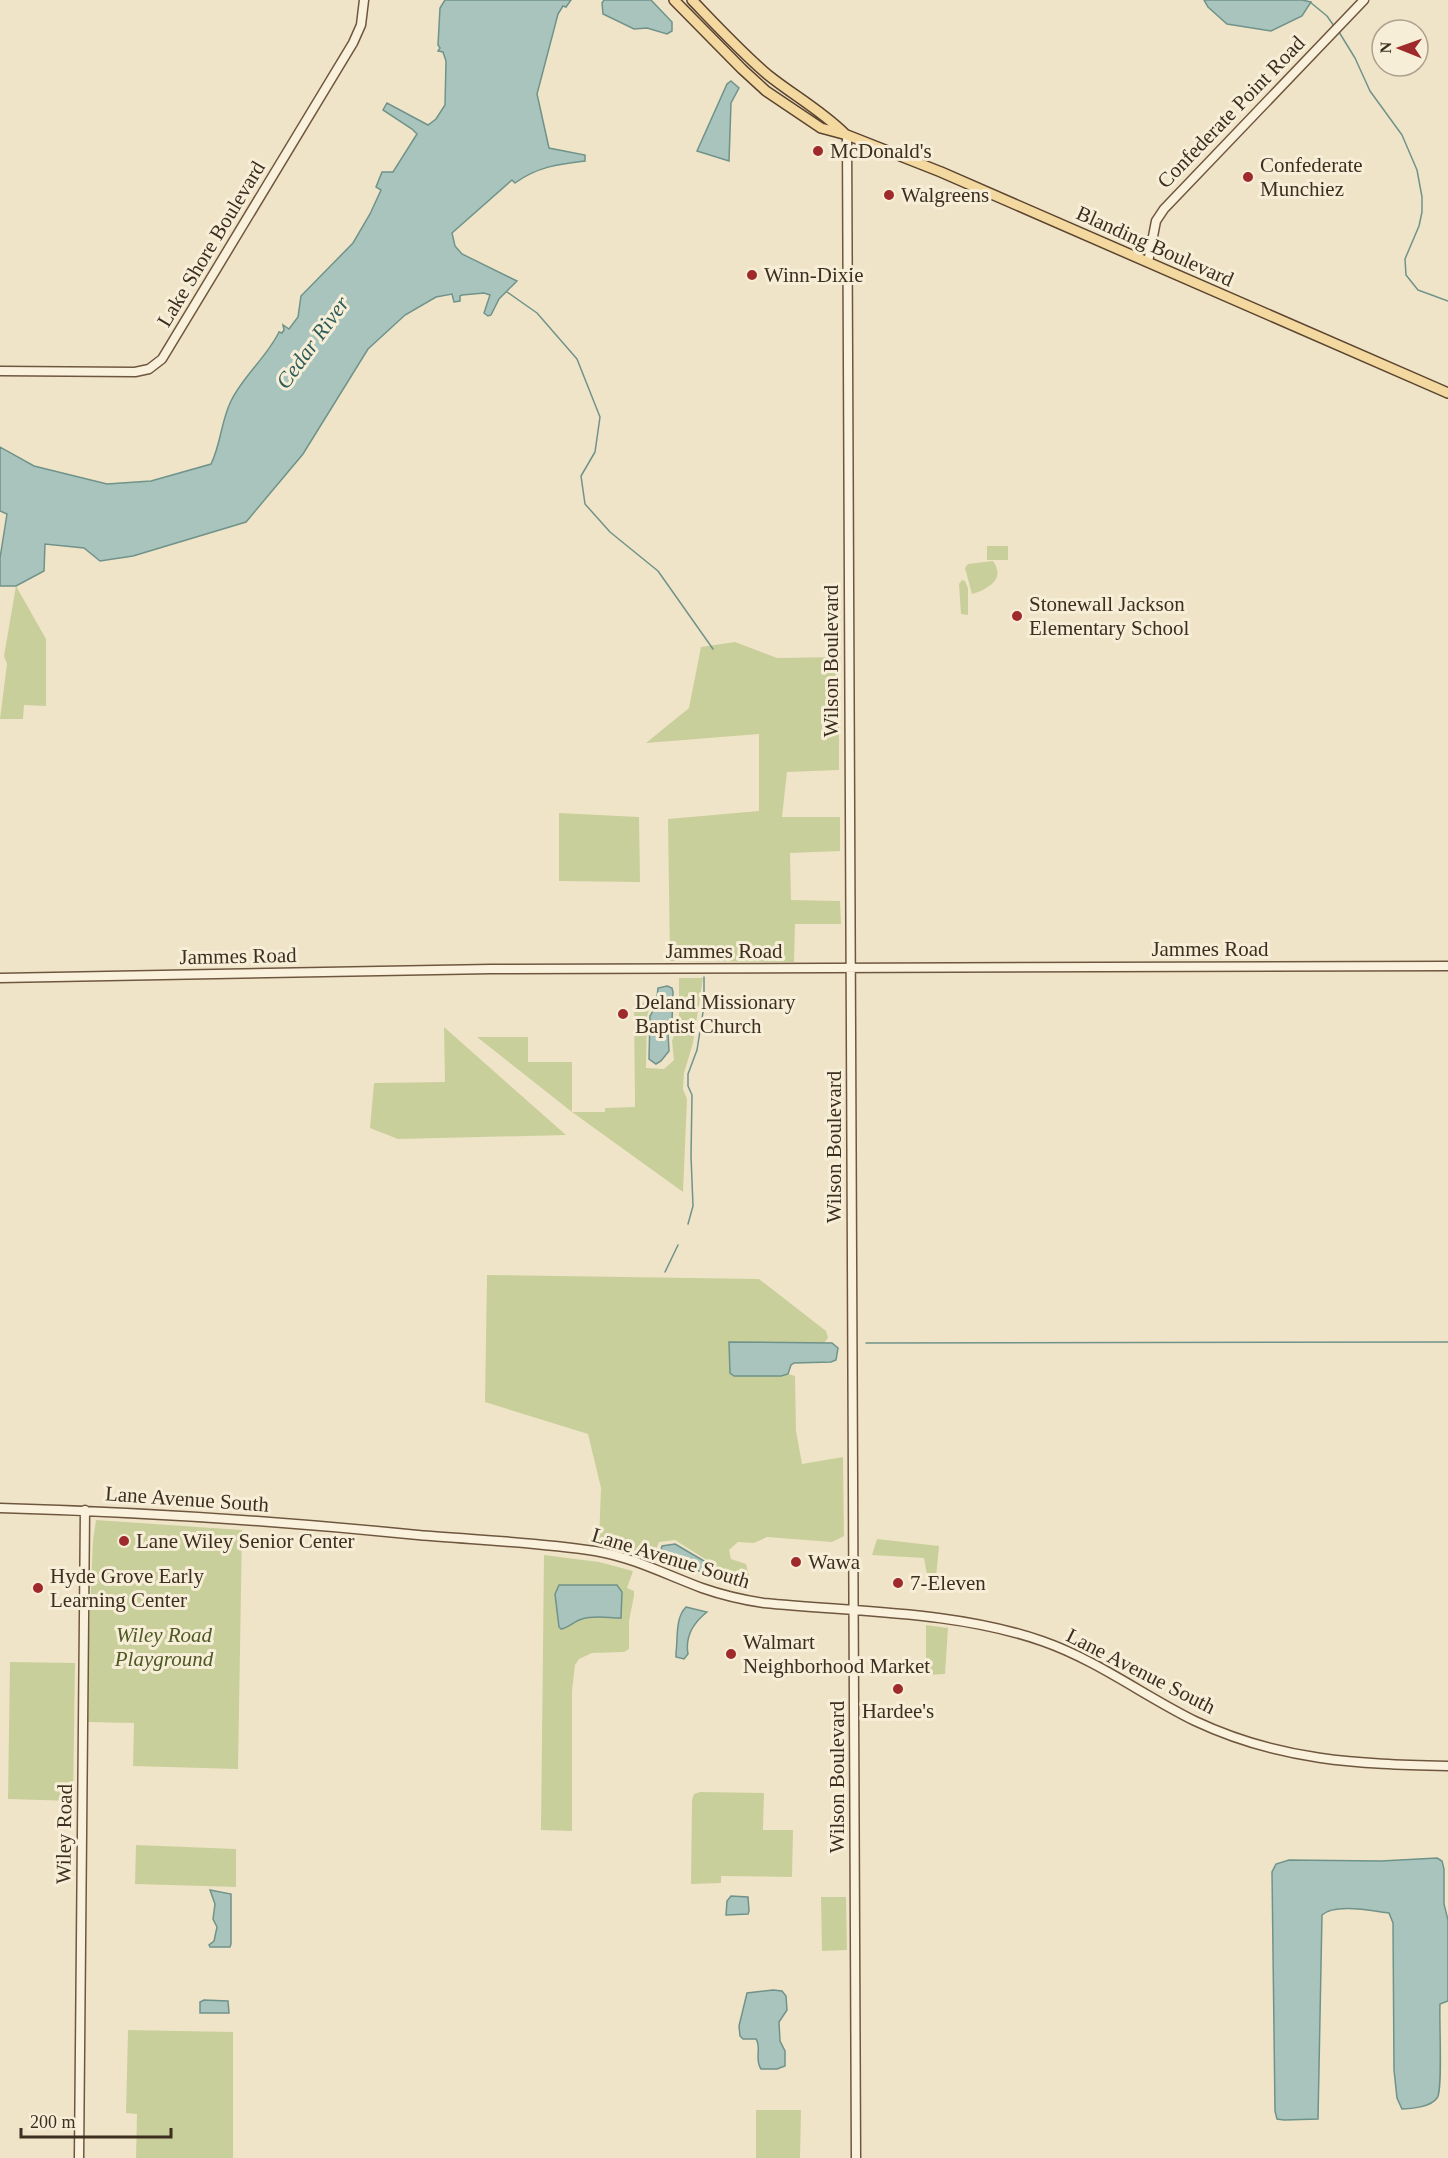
<svg xmlns="http://www.w3.org/2000/svg" width="1448" height="2158" viewBox="0 0 1448 2158" font-family="Georgia,serif">
<style>
.green{fill:#c9cf9b;fill-rule:evenodd}
.water{fill:#a9c4bc;stroke:#6f938a;stroke-width:1.5}
.lines{fill:none;stroke-linecap:round;stroke-linejoin:round}
.stream{stroke:#6f938a;stroke-width:1.5}
.secondary-casing{stroke:#6f573f;stroke-width:11}
.primary-casing{stroke:#5b4430;stroke-width:12}
.secondary{stroke:#faf1dc;stroke-width:8}
.primary{stroke:#f3d9a0;stroke-width:9}
.poi-dot{fill:#9e2a2b;stroke:#f7eed8;stroke-width:2}
.labels{text-anchor:middle;stroke-width:6;stroke-linejoin:round;paint-order:stroke}
.street-label{font-size:21px;fill:#3d2e20;stroke:#f7eed8}
.poi-label{font-size:21px;fill:#3d2e20;stroke:#f7eed8;text-anchor:start}
.park-label{font-size:21px;font-style:italic;fill:#4d5a26;stroke:#f7eed8}
.water-label{font-size:22px;font-style:italic;fill:#2f5d5a;stroke:#f7eed8}
</style>
<rect width="100%" height="100%" fill="#f0e4c8"/>
<!-- green -->
<path class="green" d="M987,546H1008V560H987Z
M993,561C1006,579 988,589 972,594L965,568L968,564Z
M962,580L965,581L968,588V615L961,614L959,584Z
M16,586L46,639V706L24,705L23,719H0L7,664L4,656Z
M735,642L777,658L839,657V770L787,772L782,817H840V851L790,853L791,900L840,901L841,924H795L794,962L670,961L668,819L759,811V734L646,743L689,708L701,647Z
M559,813L639,817L640,882L559,881Z
M679,978H703L693,1043L684,1073L683,1089L687,1099L683,1192L572,1112L477,1037H528V1062H572V1112H605V1108L635,1107L634,1003L652,1002L647,1016L646,1068L664,1069L674,1060L672,1041L679,1022Z
M444,1027L566,1135L398,1139L370,1128L374,1083L445,1082Z
M487,1275L759,1279L826,1331L828,1338L824,1343L729,1342L734,1376L788,1374L795,1376L796,1431L802,1464L843,1457L844,1536L832,1542L767,1537L754,1543L738,1542L729,1550L731,1559L746,1564L750,1579L740,1585L715,1578L713,1564L675,1540L659,1542L654,1555L599,1541L601,1488L588,1434L485,1402Z
M96,1520L242,1530L238,1769L133,1766L134,1723L88,1722V1657L93,1540Z
M877,1539L939,1546L935,1588L929,1586L924,1558L872,1555Z
M544,1555L599,1562L633,1571L627,1588L634,1591V1596L629,1621V1649L624,1652L592,1653L579,1659L575,1665L572,1691V1831L541,1830ZM555,1594L614,1618C604,1617 594,1615 584,1618C575,1621 569,1628 560,1628Z
M926,1625L948,1628L945,1674L926,1675Z
M10,1662L75,1663L73,1801L8,1799Z
M700,1792L764,1793L763,1830H793L792,1877L721,1876V1883L691,1884L692,1800L694,1794Z
M136,1845L236,1849V1887L135,1884Z
M821,1897H846L847,1950L822,1951Z
M128,2030L233,2032V2158H136L137,2114L126,2113Z
M756,2110H801L800,2158H756Z"/>
<!-- water -->
<path class="water" d="M445,0H571L566,7L563,6L558,14L537,94L549,148L585,155V161C558,164 537,167 515,183L512,180L452,233L455,246L462,254L517,281L499,299L491,315L488,316L484,313L490,295L484,293L462,295L460,296V301L454,302L452,294L436,297L405,315L368,349L303,454L246,522L133,556L100,561L84,548L45,544L44,571L16,586H0V558L7,514L0,511V447L34,466L107,484L151,481L211,464C221,444 221,421 231,401C243,376 267,357 279,332L282,333L284,330L283,325L289,329L298,317L301,296L353,243L370,214L381,190L376,187L382,172H393L417,134L412,129L383,110L387,103L428,125L436,119L445,105L446,61L443,52L438,51L440,48L438,45L440,8Z
M604,0H651L672,22V31L667,34L647,28L634,29L603,14L602,3Z
M1204,0H1302L1311,2L1302,16L1271,31L1227,24L1208,7Z
M731,81L739,88L731,103L729,161L697,151L727,84Z
M667,986L672,988L673,992L672,1022L668,1033L669,1051L661,1061L656,1064L649,1059L650,1016L656,1006L658,988Z
M729,1342L832,1343L838,1348L836,1360L831,1362L794,1363L791,1365L788,1374L781,1376H734L730,1373Z
M675,1544L711,1565L706,1574L660,1554L662,1546Z
M559,1585H617L622,1592L621,1618C608,1618 595,1615 582,1619C574,1621 569,1628 561,1629L559,1627L555,1594Z
M686,1607L707,1612C693,1623 685,1637 688,1654L684,1659L676,1657V1653C678,1638 675,1618 686,1607Z
M1437,1858L1442,1861L1444,1869V1904L1448,1920V2001L1440,2004C1439,2020 1443,2092 1437,2098C1431,2107 1411,2109 1402,2109L1397,2098L1394,2070L1393,1923L1389,1913C1372,1911 1335,1903 1322,1915L1318,2119L1284,2120L1277,2119L1275,2111L1272,1872L1276,1864L1289,1860L1381,1861Z
M210,1890L231,1894V1944L230,1947H210L209,1945L214,1941L217,1927L213,1919L215,1904Z
M731,1896L748,1897L749,1911L748,1914L726,1915L727,1901Z
M773,1990L782,1991L786,1996L787,2010L779,2022L780,2041L785,2051V2066L777,2069H761C754,2059 762,2048 756,2039H743L740,2036L739,2026L747,1993Z
M204,2000L228,2001L229,2013H200V2002Z"/>
<g class="lines">
<!-- stream -->
<path class="stream" d="M1310,2L1327,16L1334,26
M1339,32L1355,58L1370,91L1402,135L1417,170L1422,197V212L1419,226L1405,259L1406,275L1418,290L1448,301
M507,292L537,313L577,359L600,417L595,452L581,476L585,504L610,532L658,571L713,649
M688,1224L693,1206L691,1156L692,1095L688,1086V1074L697,1050L704,1006V977
M665,1272L678,1245
M866,1343L1448,1342"/>
<defs>
<path id="secondary" d="M847,135L856,2158
M1148,262L1156,221L1164,209L1364,0
M0,371L135,372L149,369L162,359L353,43L361,25L364,0
M0,978L491,969L1448,966
M0,1508C140,1512 279,1521 418,1535C477,1540 536,1542 595,1551C632,1557 667,1575 702,1588C722,1595 743,1600 764,1603C855,1612 956,1611 1042,1641C1097,1660 1144,1696 1195,1721C1280,1761 1357,1764 1448,1766
M79,2158L85,1510"/>
<path id="primary" d="M674,0L742,69L766,91L821,128L847,135L941,172L1448,393
M692,0C717,26 741,52 768,75C793,95 822,111 845,134"/>
</defs>
<!-- secondary casing -->
<use href="#secondary" class="secondary-casing"/>
<!-- primary casing -->
<use href="#primary" class="primary-casing"/>
<!-- secondary -->
<use href="#secondary" class="secondary"/>
<!-- primary -->
<use href="#primary" class="primary"/>
</g>
<!-- markers -->
<g class="poi-dot">
<circle cx="818" cy="151" r="6"/>
<circle cx="1248" cy="177" r="6"/>
<circle cx="889" cy="195" r="6"/>
<circle cx="752" cy="275" r="6"/>
<circle cx="1017" cy="616" r="6"/>
<circle cx="623" cy="1014" r="6"/>
<circle cx="124" cy="1541" r="6"/>
<circle cx="796" cy="1562" r="6"/>
<circle cx="898" cy="1583" r="6"/>
<circle cx="38" cy="1588" r="6"/>
<circle cx="731" cy="1654" r="6"/>
<circle cx="898" cy="1689" r="6"/>
</g>
<g class="labels">
<!-- street labels -->
<g class="street-label">
<text transform="translate(1231 112) rotate(-46)" y="7">Confederate Point Road</text>
<text transform="translate(211 244) rotate(-59)" y="7">Lake Shore Boulevard</text>
<text transform="translate(1155 246) rotate(24)" y="7">Blanding Boulevard</text>
<text transform="translate(831 661) rotate(-90)" y="7">Wilson Boulevard</text>
<text x="1210" y="956">Jammes Road</text>
<text x="724" y="958">Jammes Road</text>
<text transform="translate(238 956) rotate(-1)" y="7">Jammes Road</text>
<text transform="translate(834 1147) rotate(-90)" y="7">Wilson Boulevard</text>
<text transform="translate(187 1499) rotate(4)" y="7">Lane Avenue South</text>
<text transform="translate(671 1558) rotate(17)" y="7">Lane Avenue South</text>
<text transform="translate(1141 1671) rotate(27)" y="7">Lane Avenue South</text>
<text transform="translate(837 1777) rotate(-90)" y="7">Wilson Boulevard</text>
<text transform="translate(64 1834) rotate(-89)" y="7">Wiley Road</text>
</g>
<!-- poi labels -->
<g class="poi-label">
<text x="830" y="158">McDonald's</text>
<text x="1260" y="172">Confederate<tspan x="1260" dy="24">Munchiez</tspan></text>
<text x="901" y="202">Walgreens</text>
<text x="764" y="282">Winn-Dixie</text>
<text x="1029" y="611">Stonewall Jackson<tspan x="1029" dy="24">Elementary School</tspan></text>
<text x="635" y="1009">Deland Missionary<tspan x="635" dy="24">Baptist Church</tspan></text>
<text x="136" y="1548">Lane Wiley Senior Center</text>
<text x="808" y="1569">Wawa</text>
<text x="50" y="1583">Hyde Grove Early<tspan x="50" dy="24">Learning Center</tspan></text>
<text x="910" y="1590">7-Eleven</text>
<text x="743" y="1649">Walmart<tspan x="743" dy="24">Neighborhood Market</tspan></text>
<text x="898" y="1718" text-anchor="middle">Hardee's</text>
</g>
<!-- park labels -->
<g class="park-label">
<text x="164" y="1642">Wiley Road<tspan x="164" dy="24">Playground</tspan></text>
</g>
<!-- water labels -->
<g class="water-label">
<text transform="translate(312 342) rotate(-54)" y="8">Cedar River</text>
</g>
</g>
<!-- north arrow -->
<g transform="translate(1400 48) rotate(271)"><circle r="28" fill="#f7eed8" stroke="#ada18e" stroke-width="1.5"/>
<path d="M0-4.5L10 22L0 15L-10 22Z" fill="#9e2a2b"/>
<text y="-9" font-size="16" font-weight="bold" text-anchor="middle" fill="#3d2e20">N</text>
</g>
<!-- scale -->
<path d="M21 2128v9h150v-9" fill="none" stroke="#3d2e20" stroke-width="3"/>
<text x="30" y="2128" font-size="18" fill="#3d2e20" stroke="#f7eed8" stroke-width="4.5" paint-order="stroke">200 m</text>
</svg>
